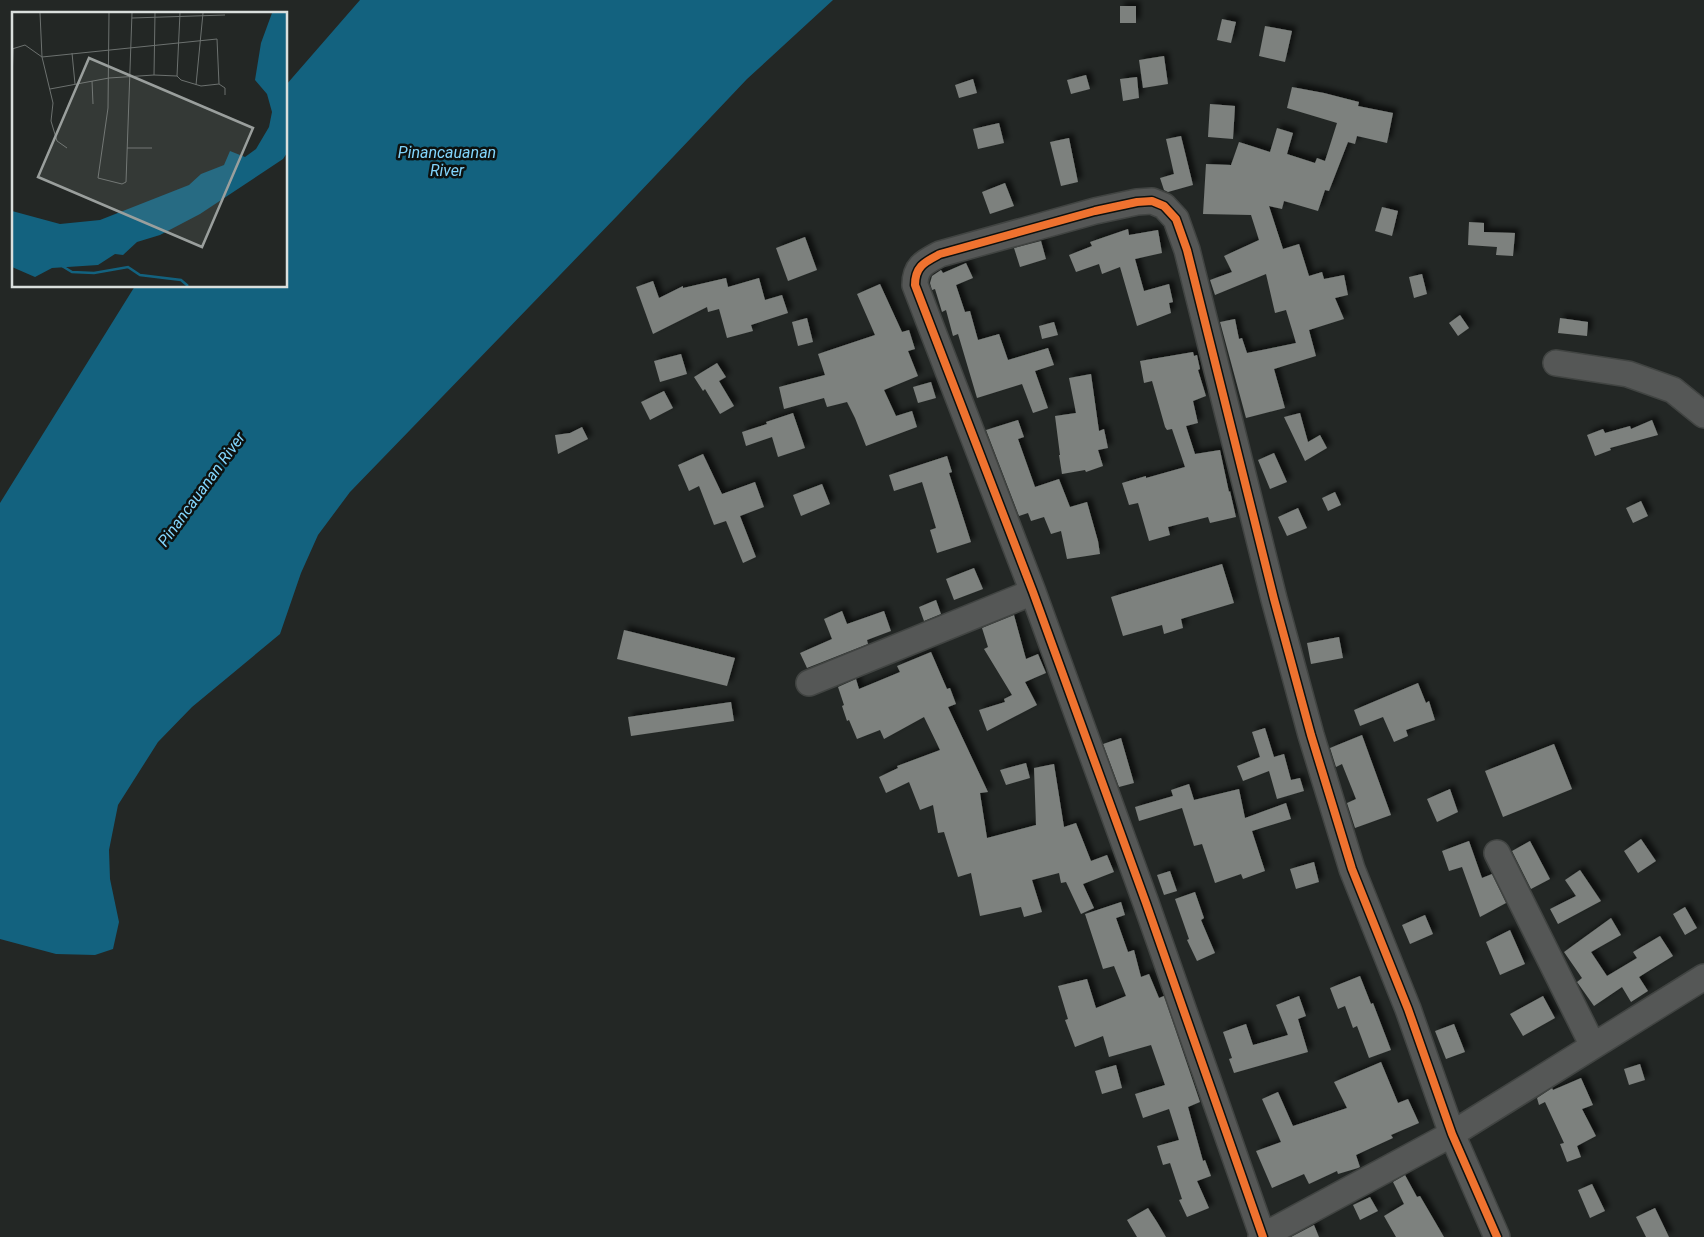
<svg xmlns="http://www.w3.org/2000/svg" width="1704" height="1237" viewBox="0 0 1704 1237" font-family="Roboto,sans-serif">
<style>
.water{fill:#13627f}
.building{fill:#7d817e;filter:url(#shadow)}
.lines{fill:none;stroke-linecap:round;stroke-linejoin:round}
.minor-casing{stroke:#414442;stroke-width:28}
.minor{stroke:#555756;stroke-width:25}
.cycleway-casing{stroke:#0d110f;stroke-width:11}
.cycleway{stroke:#ef722f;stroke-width:8}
.labels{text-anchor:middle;stroke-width:5;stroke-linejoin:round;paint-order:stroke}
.water-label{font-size:16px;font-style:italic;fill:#82d4fb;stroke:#0d110f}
.inset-river{fill:none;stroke:#13627f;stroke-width:2.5}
.inset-road{fill:none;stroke:#6c716f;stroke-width:1}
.view{fill:#9a9f9d;fill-opacity:0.15;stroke:#9a9f9d;stroke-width:2.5}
.inset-edge{fill:none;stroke:#dadfdd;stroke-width:2.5}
</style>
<defs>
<filter id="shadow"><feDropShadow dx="4.5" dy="-4.5" stdDeviation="2.5" flood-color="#0009"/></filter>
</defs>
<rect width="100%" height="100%" fill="#232725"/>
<!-- water -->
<path class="water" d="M360,0H833L747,79L618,215L350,492L318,535L301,573L280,634L192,707L158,742L118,805L109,850L110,879L119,922L113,949L95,955L56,954L0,939V503L135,286H286V85Z"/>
<!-- building -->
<path class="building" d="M1120,6H1136V23H1120Z
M1222,19L1236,22L1231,43L1217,40Z
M1265,26L1292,31L1285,62L1259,56Z
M1164,56L1168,84L1143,88L1139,60Z
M1086,75L1090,89L1071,94L1067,80Z
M1137,77L1139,98L1123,101L1120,79Z
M973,79L977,93L959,98L955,85Z
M1292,87L1324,93L1359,102L1358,106L1393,113L1387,143L1357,136L1355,144L1348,142L1329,191L1325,190L1318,211L1284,201L1282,209L1269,206L1283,249L1299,244L1309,276L1322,272L1324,279L1344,275L1348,295L1335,298L1344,319L1309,330L1316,356L1274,369L1285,408L1246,418L1220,322L1235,319L1239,339L1242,338L1247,353L1296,343L1286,310L1275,313L1266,274L1215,295L1210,280L1232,272L1224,256L1259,240L1251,215L1203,214L1206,164L1231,165L1239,142L1270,152L1277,128L1293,133L1287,154L1315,163L1317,158L1325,161L1337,123L1287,108Z
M1210,104L1235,106L1233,139L1208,137Z
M999,123L1004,143L978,149L973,129Z
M1181,136L1193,185L1168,192L1164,190L1160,178L1174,174L1166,139Z
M1069,138L1078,182L1061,186L1050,142Z
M1005,183L1014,206L990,214L982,192Z
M1382,207L1398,211L1392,236L1375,231Z
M1469,222L1484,223V232L1515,233L1513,256L1496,255L1497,247L1468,245Z
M1128,229L1129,235L1158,230L1162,253L1135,259L1144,291L1169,284L1173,302L1169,303L1171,313L1137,326L1120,267L1102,274L1099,264L1076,272L1069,255L1092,246L1090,242Z
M805,237L817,270L788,281L776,248Z
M1041,241L1046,259L1020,267L1014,248Z
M966,263L973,278L956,285L965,312L970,311L978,340L999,334L1008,360L1048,348L1054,365L1035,371L1048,408L1033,413L1022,384L977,398L958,334L953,336L946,310L942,312L935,289L932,290L930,283L932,276L941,270L943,273Z
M1422,274L1427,294L1414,298L1409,277Z
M726,278L728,287L759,278L765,300L782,295L788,313L751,325L753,331L727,338L719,309L708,312L707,307L653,334L636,287L653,281L659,298L683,286V288Z
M880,284L902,332L909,330L915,349L908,351L918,376L884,390L896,416L912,411L917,427L866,446L855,418L847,402L827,407L824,398L784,409L779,387L825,375L818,354L875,335L857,294Z
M1460,315L1469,328L1458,336L1449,323Z
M807,318L813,342L798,346L792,322Z
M1560,318L1588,322L1587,336L1558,333Z
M1054,322L1058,335L1042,339L1039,326Z
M1193,352L1194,356L1197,355L1200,369L1198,370L1206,396L1193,401L1198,423L1186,426L1195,454L1220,450L1229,492L1230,491L1236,517L1210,523L1208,517L1168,527L1170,535L1149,541L1138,503L1129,505L1122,483L1146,476V478L1185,467L1172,429L1167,430L1165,427L1152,381L1144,383L1140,361Z
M681,354L687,374L660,382L654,361Z
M717,363L726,377L719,381L734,406L720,414L705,389L703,391L694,377Z
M1091,374L1099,431L1104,429L1108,448L1098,450L1103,466L1086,472L1085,470L1062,474L1059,455H1060L1055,416L1076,413L1069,378Z
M931,382L936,398L918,403L913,387Z
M664,391L673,408L650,420L641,402Z
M793,413L805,448L778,457L772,437L746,446L742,432L767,424L766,422Z
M1300,413L1308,442L1320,435L1327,448L1305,461L1284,417Z
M1018,420L1024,437L1018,439L1035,487L1059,479L1070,507L1087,502L1098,541L1100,554L1067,559L1061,531L1051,534L1044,517L1031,521L1028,513L1019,516L986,430Z
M1652,420L1658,435L1610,448L1611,450L1595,456L1587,435L1603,429L1605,433L1630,426L1631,429Z
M582,427L588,439L558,454L555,435L570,433Z
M1274,453L1287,482L1270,489L1258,460Z
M703,454L722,494L755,482L764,507L740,516L756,557L743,563L726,521L714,525L699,486L689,491L678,465Z
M947,456L952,472L949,473L971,542L937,553L930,530L936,528L922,482L894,491L889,475Z
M822,484L830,504L801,516L793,495Z
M1335,492L1341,505L1328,511L1322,498Z
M1641,501L1648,516L1633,523L1626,508Z
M1298,508L1307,528L1287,536L1278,517Z
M1222,564L1234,603L1181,619L1183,628L1164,634L1162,625L1123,636L1111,597Z
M974,568L983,589L954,600L946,579Z
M936,600L941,614L924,621L919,607Z
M842,611L847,624L884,611L891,631L867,640L868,644L807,668L800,653L832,639L824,619Z
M1014,615L1026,659L1038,654L1046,673L1025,682L1037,705L987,731L979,710L1005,702L1004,699L1012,695L984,649L988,647L982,628Z
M624,630L735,658L727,686L617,659Z
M1339,637L1343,658L1311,664L1307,643Z
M931,652L947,689L950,688L956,704L948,707L988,792L980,793L987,838L1036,825L1034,768L1054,764L1064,827L1076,823L1091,861L1107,855L1114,872L1083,884L1094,908L1081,914L1066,882L1061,883L1059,873L1032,880L1042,912L1024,917L1021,907L980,916L971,873L958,877L944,832L938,833L933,805L920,810L909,782L886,793L879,777L898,768L897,766L940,750L924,717L884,739L880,730L857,739L849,720L847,721L842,706L844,705L838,687L856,679L859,689L900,672L897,666Z
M1418,683L1426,703L1429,701L1435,720L1406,730L1408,736L1394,742L1383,717L1360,726L1354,710Z
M731,702L734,721L631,736L628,717Z
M1265,728L1274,757L1284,754L1291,780L1300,778L1304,791L1277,799L1269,771L1243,781L1237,766L1260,757L1252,732Z
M1362,735L1391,815L1355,828L1347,803L1356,799L1342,764L1336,767L1330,748Z
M1121,738L1134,783L1119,787L1103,744Z
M1554,744L1572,789L1503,817L1485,771Z
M1026,763L1030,778L1006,785L1000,770Z
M1189,784L1194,800L1239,789L1245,818L1286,803L1291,819L1252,831L1265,871L1243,879L1241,874L1215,883L1202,844L1194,846L1182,808L1139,821L1135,807L1173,796L1171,790Z
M1450,789L1458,812L1437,822L1427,799Z
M1641,839L1656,861L1638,873L1624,851Z
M1469,841L1482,878L1492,874L1506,903L1480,917L1462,867L1449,871L1442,851Z
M1530,841L1550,879L1531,889L1512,851Z
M1314,862L1319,882L1296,889L1290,869Z
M1580,870L1601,901L1558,924L1550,909L1576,896L1565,880Z
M1170,871L1177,891L1164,895L1157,875Z
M1195,892L1204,918L1201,920L1215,953L1197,961L1187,940L1189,939L1175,899Z
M1121,902L1125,915L1116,918L1128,952L1134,950L1141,977L1149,974L1159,998L1164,996L1200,1102L1188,1107L1203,1161L1205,1160L1211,1176L1197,1181L1209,1208L1187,1217L1179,1200L1182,1199L1170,1163L1163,1165L1157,1146L1179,1140L1169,1109L1143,1118L1135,1094L1165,1085L1151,1045L1109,1057L1103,1036L1075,1047L1065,1020L1068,1019L1058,986L1087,979L1096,1008L1126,996L1114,966L1103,969L1085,914Z
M1685,907L1697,928L1685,935L1673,914Z
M1425,915L1433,934L1410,944L1402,925Z
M1611,918L1621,935L1591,952L1607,976L1637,958L1633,952L1660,936L1673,956L1639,977L1648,991L1631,1002L1622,987L1594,1006L1577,982L1582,978L1564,952Z
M1510,930L1525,964L1500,975L1486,942Z
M1360,976L1371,1004L1373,1003L1391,1050L1369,1058L1357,1026L1353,1028L1345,1006L1338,1009L1330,988Z
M1299,996L1306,1016L1298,1019L1308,1052L1234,1073L1229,1059L1232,1058L1223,1032L1246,1024L1253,1045L1288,1035L1276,1005Z
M1543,996L1555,1018L1523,1036L1510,1014Z
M1454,1024L1465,1052L1446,1059L1435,1031Z
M1381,1062L1398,1103L1408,1099L1419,1123L1391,1135L1393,1138L1356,1155L1360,1167L1358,1168L1338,1174L1337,1171L1309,1184L1304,1174L1272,1188L1256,1151L1281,1142L1262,1099L1278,1092L1293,1126L1347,1108L1334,1082Z
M1640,1064L1645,1080L1629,1085L1624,1069Z
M1116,1065L1122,1088L1102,1094L1095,1071Z
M1581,1078L1593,1105L1582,1109L1596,1136L1577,1146L1581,1157L1567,1162L1560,1144L1564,1143L1545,1102L1539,1105L1537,1098L1552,1088L1553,1090Z
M1405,1175L1417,1197L1420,1196L1444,1237H1396L1384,1216L1404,1204L1393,1182Z
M1592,1184L1605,1211L1590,1218L1578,1190Z
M1370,1197L1378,1211L1360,1220L1353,1205Z
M1148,1208L1157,1222L1166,1237H1137L1127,1220Z
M1655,1208L1669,1237H1646L1636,1217Z
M1314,1225L1319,1237H1291Z"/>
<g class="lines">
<defs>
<path id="minor" d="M1556,363L1628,374L1673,390L1704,415
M809,683L1033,592
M1497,853L1593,1046
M1261,1237L1452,1134L1704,977
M1263,1237L1146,903L1033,592L915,285C915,266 925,262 940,254L1095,211L1137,202L1152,201L1164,206L1176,219L1187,250L1274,599L1311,735L1352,869L1408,1009L1452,1134L1497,1237"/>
</defs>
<!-- minor casing -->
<use href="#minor" class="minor-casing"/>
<!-- minor -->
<use href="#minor" class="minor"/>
<defs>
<path id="cycleway" d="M1263,1237L1146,903L1033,592L915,285C915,266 925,262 940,254L1095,211L1137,202L1152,201L1164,206L1176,219L1187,250L1274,599L1311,735L1352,869L1408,1009L1452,1134L1497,1237"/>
</defs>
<!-- cycleway casing -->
<use href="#cycleway" class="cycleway-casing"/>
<!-- cycleway -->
<use href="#cycleway" class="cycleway"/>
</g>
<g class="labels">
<!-- water labels -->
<g class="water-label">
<text x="447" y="158">Pinancauanan<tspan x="447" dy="18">River</tspan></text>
<text transform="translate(201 489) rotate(-54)" y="6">Pinancauanan River</text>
</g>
</g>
<!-- overview -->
<g transform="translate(12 12)">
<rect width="275" height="275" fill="#232725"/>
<path d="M260,1H275V141L271,147L188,202L148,223L125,230L111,243L103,242L86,253L40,256L23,265L0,255V199L48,212L88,208L177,173L189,162L212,153L218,139L233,145L244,137L257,115L260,100L255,82L243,68L249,31Z" fill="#13627f"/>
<path class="inset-river" d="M50,254L60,260L82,261L116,255L128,263L169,268L176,274"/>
<path class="inset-road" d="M28,1L30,45L41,91L39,109L45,129L55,136M97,1L96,96L86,166L110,172L114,170L120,1M120,6L213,3M0,37L13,33L30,45L205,27L207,72M60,41L63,72M142,63L143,1M165,64L168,1M80,69L81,92M0,72L1,37M184,73L191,1M38,77L97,66L142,63L165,64L169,68L189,74L207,72L213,76V83M115,136H140"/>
<path class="view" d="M77,46L241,116L190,235L26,165Z"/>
<rect width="275" height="275" class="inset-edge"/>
</g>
</svg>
